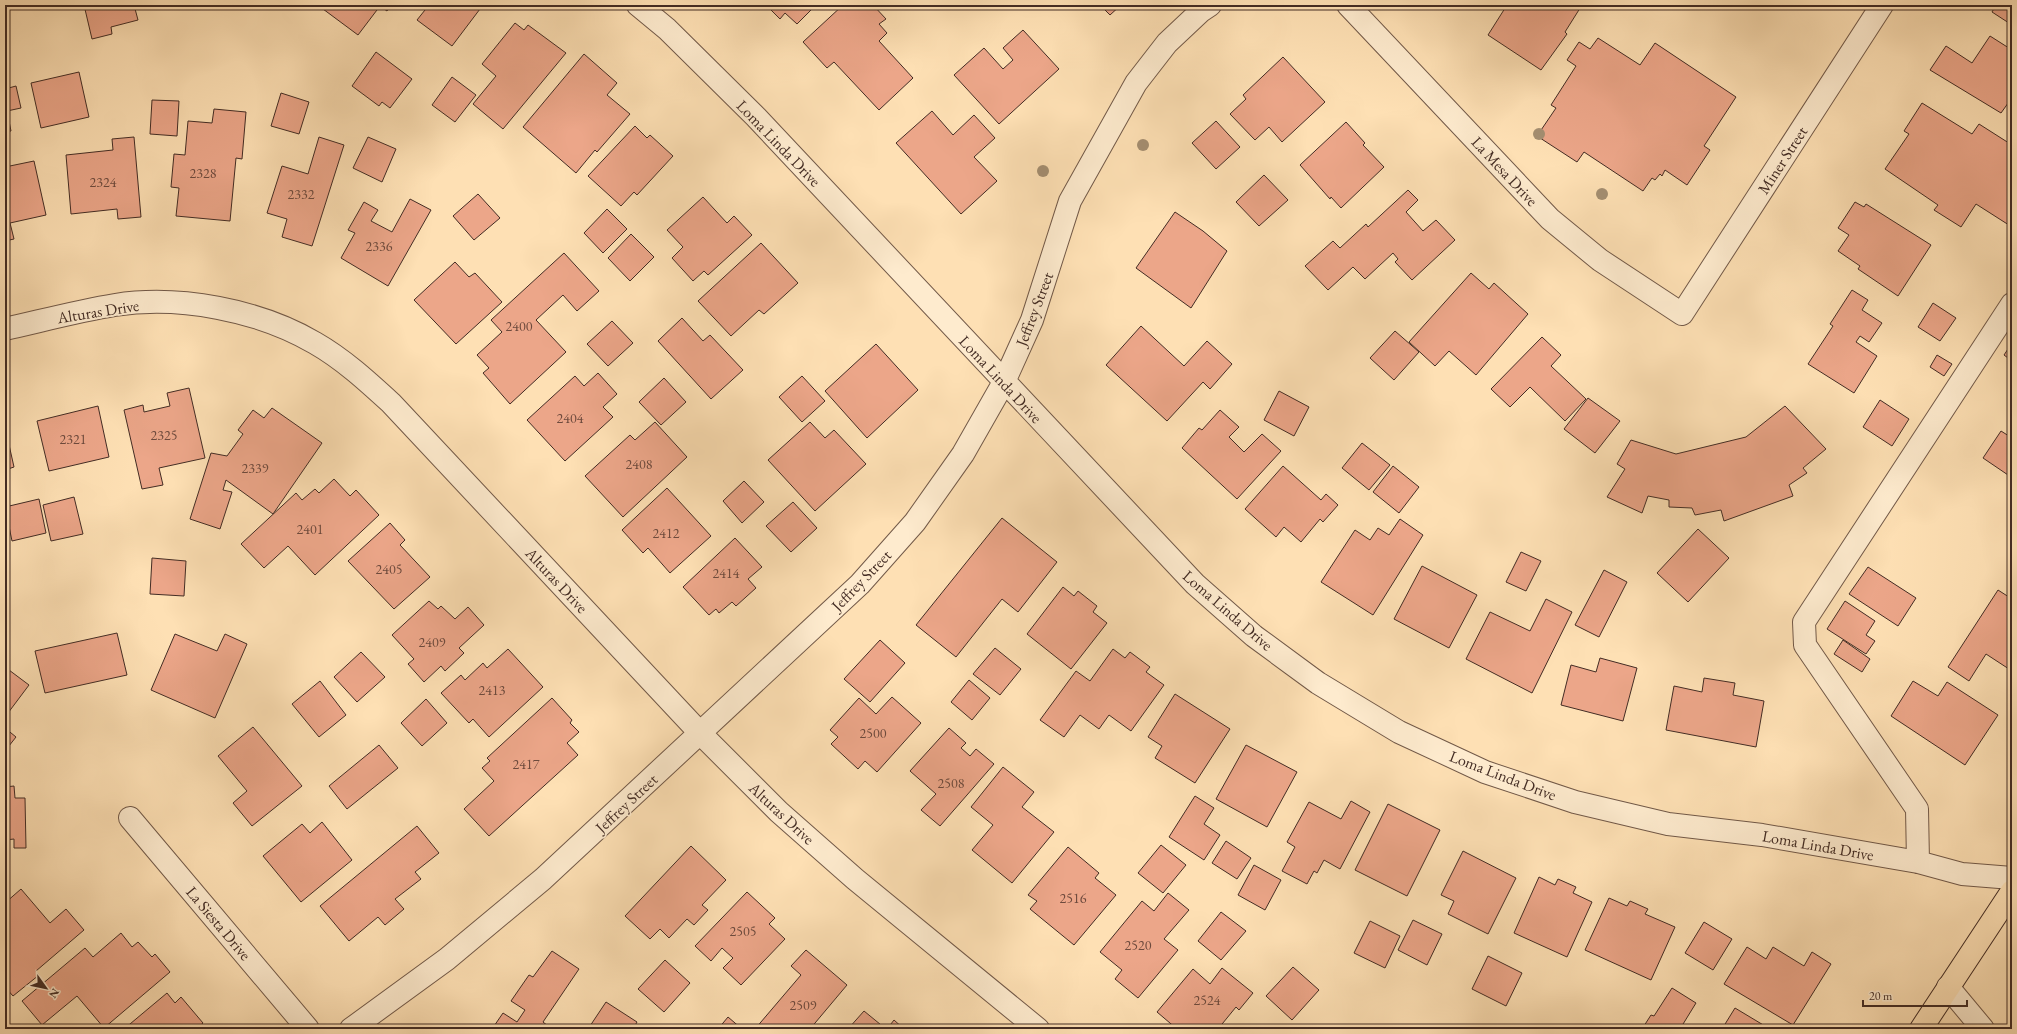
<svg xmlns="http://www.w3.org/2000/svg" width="2017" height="1034" viewBox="0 0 2017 1034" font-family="'EB Garamond',serif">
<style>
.building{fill:#eca689;stroke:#432c24}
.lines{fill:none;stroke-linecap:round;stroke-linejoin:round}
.minor-casing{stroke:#725948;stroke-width:24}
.major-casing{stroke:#432c24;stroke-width:24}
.minor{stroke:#feebce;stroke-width:22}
.major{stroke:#fee0b4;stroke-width:22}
.tree{fill:#a48e71}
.labels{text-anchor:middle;stroke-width:3.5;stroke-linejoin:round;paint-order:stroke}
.number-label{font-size:14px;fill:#6d4a3d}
.street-label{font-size:16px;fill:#432c24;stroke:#feebce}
</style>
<rect width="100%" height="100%" fill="#fee0b4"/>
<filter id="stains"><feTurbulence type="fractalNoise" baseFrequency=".005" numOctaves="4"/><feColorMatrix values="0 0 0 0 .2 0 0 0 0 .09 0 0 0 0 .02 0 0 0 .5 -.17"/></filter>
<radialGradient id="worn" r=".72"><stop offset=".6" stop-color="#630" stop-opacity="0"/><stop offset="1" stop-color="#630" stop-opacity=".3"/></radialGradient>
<!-- building -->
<path class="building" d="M84,5H134L138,20L111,27L112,34L92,39Z
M326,5H391L387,11L380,6L358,35L323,9Z
M429,5H483L452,46L417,20Z
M766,5H816L797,24L785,13L780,19Z
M843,5H873L886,19L879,24L887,33L879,41L913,78L879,110L834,62L827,68L803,42Z
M1100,5H1121L1110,15Z
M1507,5H1582L1565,32L1567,34L1541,70L1488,35Z
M1996,5H2012V25L1992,12Z
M515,23L524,30L528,25L566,53L503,129L473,104L496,76L482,64Z
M1023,30L1059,69L999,124L954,75L984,48L1003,69L1013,60L1003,48Z
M1990,36L2012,50V100L2011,99L2001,113L1930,70L1946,46L1972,63Z
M1598,38L1640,65L1655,43L1736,97L1704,146L1710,150L1687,185L1665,170L1662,176L1660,174L1655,180L1652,178L1643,191L1584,152L1577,162L1537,136L1556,108L1551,105L1576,66L1567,60L1579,42L1590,49Z
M376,52L412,79L390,108L382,102L379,106L352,86Z
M584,54L617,83L607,95L630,114L597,152L595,150L576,173L523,127Z
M1283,57L1325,102L1282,142L1269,127L1255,140L1230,114L1246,99L1243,95Z
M79,72L89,117L41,128L31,83Z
M452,77L476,95L455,122L432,105Z
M16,86L21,108L7,111L11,131L5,132V89Z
M281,93L309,102L299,134L271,126Z
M152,100L179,101L177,136L150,134Z
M1922,103L1972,134L1979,124L2012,145V227L1976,204L1961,227L1934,210L1938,205L1885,169L1909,134L1904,131Z
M214,109L246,112L242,159L236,158L230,221L176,216L179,188L171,187L174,154L185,155L188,121L212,123Z
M932,111L953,135L974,115L995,138L974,157L997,181L961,214L896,143Z
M1216,121L1240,147L1216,169L1192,143Z
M1346,122L1365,143L1363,145L1384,167L1341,208L1331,197L1330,199L1300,165Z
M635,126L647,138L650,135L673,156L637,195L634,192L621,206L588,176Z
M134,137L141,217L118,219L117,209L71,214L66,155L113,150L112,139Z
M319,137L344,145L312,246L282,237L287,219L267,213L282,166L308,174Z
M368,137L396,149L382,182L353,168Z
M34,161L46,215L10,223L14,239L5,241V167Z
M1264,175L1288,200L1259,226L1236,202Z
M1408,190L1418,200L1406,212L1423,231L1436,220L1455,240L1412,280L1395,262L1398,259L1393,253L1365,279L1353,267L1328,290L1305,266L1333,241L1340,248L1366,224L1368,227Z
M478,194L500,218L474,240L453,216Z
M703,197L727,223L734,216L752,235L708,275L704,271L693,281L672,258L683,247L667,230Z
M410,199L431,210L388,286L341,258L355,233L348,230L364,202L378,210L371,221L392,232Z
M1855,202L1864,207L1866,204L1931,245L1898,296L1858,269L1860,266L1838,251L1849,235L1838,228Z
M607,209L627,229L603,253L584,233Z
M1175,212L1203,231L1227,251L1191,308L1136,268Z
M631,234L654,257L630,281L608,258Z
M761,243L798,283L764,314L759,310L731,336L698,301Z
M564,253L599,291L577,311L563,295L536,320L566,352L510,404L483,373L489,368L477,355L502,332L491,320Z
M455,262L469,277L475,273L502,302L456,344L414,300Z
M1471,273L1489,289L1494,283L1528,314L1476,375L1449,351L1435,366L1409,342Z
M1852,290L1868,300L1862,310L1882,323L1869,342L1860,336L1856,342L1877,356L1854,393L1808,364L1833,326L1830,324Z
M1933,303L1956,318L1940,341L1918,327Z
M682,318L703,341L710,335L743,370L711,399L658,341Z
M612,321L633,343L608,366L587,344Z
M1141,326L1184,366L1207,341L1232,364L1210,389L1203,382L1167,421L1106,365Z
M1395,331L1419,352L1394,380L1370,358Z
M1542,337L1561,355L1551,366L1586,399L1565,421L1530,387L1510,407L1491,389Z
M2012,343V361L2004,355Z
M876,344L918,390L867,438L825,391Z
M1937,355L1952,364L1944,376L1930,367Z
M598,373L617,394L603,407L613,417L565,461L527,420L575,376L584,386Z
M802,376L825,401L802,422L779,397Z
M664,378L686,402L661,425L639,402Z
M189,388L205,458L159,468L163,485L142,489L124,410L143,405L144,412L170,406L167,393Z
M1279,391L1309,407L1294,436L1264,420Z
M1588,398L1620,421L1595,453L1564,429Z
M1880,400L1909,419L1892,446L1863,427Z
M98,406L109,457L49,471L37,421Z
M1785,406L1826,449L1803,468L1807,473L1789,485L1793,496L1724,521L1721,510L1695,515L1692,508L1669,507V500L1648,496L1642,513L1607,497L1625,469L1617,464L1631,440L1676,454L1746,437Z
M272,408L322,443L273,514L226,480L223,490L232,492L220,529L190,519L211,453L227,456L243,434L238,430L253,410L264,418Z
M1220,410L1239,427L1229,437L1244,452L1262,434L1281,451L1237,499L1182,448L1199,428L1202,430Z
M655,422L687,457L623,517L585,476L630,435L635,440Z
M810,422L825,438L834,430L866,464L815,511L768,460Z
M5,427L14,467L5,470Z
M2001,431L2012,438L2011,477L1983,458Z
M1362,443L1390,465L1369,490L1342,468Z
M1283,466L1321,500L1326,494L1338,505L1323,522L1320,519L1301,542L1284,527L1276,537L1245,509Z
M1393,466L1419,487L1399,513L1373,492Z
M334,479L350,496L356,490L379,515L315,575L288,546L264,568L241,544L296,493L302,500L315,489L319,493Z
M744,481L764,502L742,523L723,501Z
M667,488L711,536L670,573L648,548L643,553L622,530Z
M74,497L83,534L51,541L43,505Z
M39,499L46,533L12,541L5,507Z
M793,502L817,528L791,552L766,526Z
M1002,518L1057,562L1018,612L1002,599L956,657L916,625Z
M1400,519L1423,535L1373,615L1321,582L1355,530L1370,540L1378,528L1389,535Z
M390,523L405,540L400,545L430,577L394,609L348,561Z
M1698,529L1729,558L1688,602L1657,573Z
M735,538L762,567L748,579L756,588L736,606L732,602L719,613L716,609L709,615L683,587Z
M1521,552L1541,561L1526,591L1506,582Z
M152,558L186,561L184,596L150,594Z
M1422,566L1477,595L1449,648L1394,619Z
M1868,567L1916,598L1898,626L1849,594Z
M1604,570L1627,582L1599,637L1575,625Z
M1063,587L1074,596L1078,591L1097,606L1093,612L1107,623L1071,669L1027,634Z
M1998,590L2012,599V671L1986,654L1969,681L1948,667Z
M1546,599L1572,612L1532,693L1466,659L1490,612L1530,631Z
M429,601L438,609L441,606L455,619L468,607L484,625L459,648L464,653L445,671L441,666L424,682L408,664L414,659L392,635Z
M1845,601L1875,621L1866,635L1875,641L1866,654L1827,629Z
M117,633L127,675L45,693L35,651Z
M175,634L217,651L225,634L247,644L215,718L151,690Z
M880,640L905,663L870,702L844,679Z
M1843,640L1870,659L1862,672L1834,654Z
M995,648L1021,669L1000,695L973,674Z
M508,649L543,687L489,737L473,719L469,723L441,693L461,675L465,680L483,663L487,668Z
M1113,649L1125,658L1130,652L1150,667L1146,672L1164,685L1131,731L1109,715L1099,729L1080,715L1064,737L1040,720L1076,671L1090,681Z
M361,652L385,677L357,702L334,677Z
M1600,658L1637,668L1623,721L1561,705L1571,665L1596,672Z
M5,667L29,685L5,717Z
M1704,678L1735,683L1733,695L1764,701L1756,747L1666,730L1674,686L1702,692Z
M969,680L990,698L972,720L951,702Z
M320,681L346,715L319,737L292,704Z
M1913,681L1938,696L1947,682L1998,715L1965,765L1891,716Z
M1175,694L1230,729L1195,783L1155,758L1162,746L1148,737Z
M892,697L921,723L877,772L865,761L858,769L831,744L838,737L830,730L859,698L876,714Z
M552,698L572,720L570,723L579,732L567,743L578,755L489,836L464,809L494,781L482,768L490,761L487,758Z
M426,699L447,723L422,746L401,723Z
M253,727L302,786L252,826L233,803L247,791L218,756Z
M5,728L16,737L5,751Z
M949,728L966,743L961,748L970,756L976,749L994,764L940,826L921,810L936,794L910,771Z
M379,745L398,768L347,809L329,786Z
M1246,745L1297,772L1267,827L1216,799Z
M1003,767L1034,792L1022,807L1054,832L1012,883L972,850L993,825L971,807Z
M14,786L15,798H25L26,848H14V839L5,840V787Z
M1195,796L1214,808L1204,824L1220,835L1204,860L1169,837Z
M1351,801L1370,812L1340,869L1324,860L1317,873L1314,871L1307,884L1282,871L1295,847L1287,842L1309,802L1341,819Z
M1388,804L1440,830L1407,896L1355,870Z
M322,822L352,860L301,902L263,856L302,824L310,833Z
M417,826L439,853L415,872L421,879L395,899L404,909L385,925L378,917L349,941L320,906Z
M1226,841L1251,858L1237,879L1212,863Z
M1161,845L1186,865L1163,893L1138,873Z
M691,846L726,880L702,905L708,910L694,925L687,919L669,938L660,929L650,939L625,916Z
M1068,847L1099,873L1095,878L1116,895L1074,945L1030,909L1037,901L1028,895Z
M1463,851L1516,878L1488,934L1448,914L1454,901L1441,895Z
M1254,865L1281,880L1265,910L1238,895Z
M1539,877L1555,885L1558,879L1576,887L1573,893L1592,902L1567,957L1514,933Z
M21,889L50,923L66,909L84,930L36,971L39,975L13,996L5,987V903Z
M747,892L775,918L769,924L785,939L741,985L723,968L733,958L722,948L711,961L695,946Z
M1168,893L1189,910L1164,939L1178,950L1138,998L1115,979L1122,970L1100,952L1142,901L1154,911Z
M1609,898L1627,906L1630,901L1648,909L1645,914L1675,927L1651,980L1585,950Z
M1221,912L1246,931L1221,960L1198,941Z
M1413,920L1442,934L1427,965L1398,950Z
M1370,921L1400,936L1385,968L1354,953Z
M1704,922L1732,939L1713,970L1685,953Z
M121,933L132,947L138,942L152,957L155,954L170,972L104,1028L77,996L42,1025L22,1001L85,948L93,957Z
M1747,947L1766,959L1773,947L1804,966L1812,952L1831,964L1793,1025L1724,984Z
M806,950L847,985L810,1029H795L790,1025L787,1029H755L801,975L791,966Z
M552,951L579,969L543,1022L548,1026L546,1029H492L503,1013L517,1022L525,1010L511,1001L529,975L533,977Z
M1488,956L1522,973L1506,1006L1472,989Z
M665,960L690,983L664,1012L638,989Z
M1293,967L1319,990L1292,1020L1266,996Z
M1222,968L1253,993L1239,1010L1236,1007L1218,1029H1177L1157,1012L1193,969L1210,984Z
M1672,988L1696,1003L1680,1029H1642L1651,1015L1654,1016Z
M167,993L175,1003L181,997L203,1023L196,1029H124Z
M606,1002L637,1022L633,1029H588Z
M1735,1008L1770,1029H1722Z
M864,1011L886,1029H848Z
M728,1017L742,1029H718Z
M894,1020L904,1029H887Z"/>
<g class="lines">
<defs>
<path id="minor" d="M638,5L667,29L756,117L1195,584L1254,636L1318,683L1399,732L1485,772L1575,802L1668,824L1762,835L1918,862L1962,874L2012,878
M1348,5L1550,219L1600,260L1682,314L1882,5
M5,329C41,321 78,311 115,305C179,295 259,310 315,343C343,359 367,381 391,403L701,734L779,812L855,879L1038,1029
M130,818L308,1029
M1918,862L1917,809L1805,645L1804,622L2012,304
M1948,987L1983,1029
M351,1029L447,959L543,879L860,584L915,522L963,454L1004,382L1032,320L1070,201L1136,83L1167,43L1201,11L1210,5"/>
<path id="major" d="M1921,1029L2012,891"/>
</defs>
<!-- minor casing -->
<use href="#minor" class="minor-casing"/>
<!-- major casing -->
<use href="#major" class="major-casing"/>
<!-- minor -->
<use href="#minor" class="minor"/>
<!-- major -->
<use href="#major" class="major"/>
</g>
<!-- trees -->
<g class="tree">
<circle cx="1539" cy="134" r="6"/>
<circle cx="1143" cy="145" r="6"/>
<circle cx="1043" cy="171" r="6"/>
<circle cx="1602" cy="194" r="6"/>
</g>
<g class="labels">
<!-- number labels -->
<g class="number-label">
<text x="203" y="178">2328</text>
<text x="103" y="187">2324</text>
<text x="301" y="199">2332</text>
<text x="379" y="251">2336</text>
<text x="519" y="331">2400</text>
<text x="570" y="423">2404</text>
<text x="164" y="440">2325</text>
<text x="73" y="444">2321</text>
<text x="639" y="469">2408</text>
<text x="255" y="473">2339</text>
<text x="310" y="534">2401</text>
<text x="666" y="538">2412</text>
<text x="389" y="574">2405</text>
<text x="726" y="578">2414</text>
<text x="432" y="647">2409</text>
<text x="492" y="695">2413</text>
<text x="873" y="738">2500</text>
<text x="526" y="769">2417</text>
<text x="951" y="788">2508</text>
<text x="1073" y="903">2516</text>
<text x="743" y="936">2505</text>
<text x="1138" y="950">2520</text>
<text x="1207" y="1005">2524</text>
<text x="803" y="1010">2509</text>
</g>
<!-- street labels -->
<g class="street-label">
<text transform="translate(779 143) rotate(46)" y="6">Loma Linda Drive</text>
<text transform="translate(1782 160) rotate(-57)" y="6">Miner Street</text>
<text transform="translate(1505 171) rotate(47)" y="6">La Mesa Drive</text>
<text transform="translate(1034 309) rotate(-69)" y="6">Jeffrey Street</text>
<text transform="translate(98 311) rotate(-9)" y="6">Alturas Drive</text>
<text transform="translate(1001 379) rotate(47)" y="6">Loma Linda Drive</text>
<text transform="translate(557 580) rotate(47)" y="6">Alturas Drive</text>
<text transform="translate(861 580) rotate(-46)" y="6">Jeffrey Street</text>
<text transform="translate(1228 610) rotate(41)" y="6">Loma Linda Drive</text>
<text transform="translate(1503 775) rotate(21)" y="6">Loma Linda Drive</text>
<text transform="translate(626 803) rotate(-43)" y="6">Jeffrey Street</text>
<text transform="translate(782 813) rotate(43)" y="6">Alturas Drive</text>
<text transform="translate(1818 845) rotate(10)" y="6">Loma Linda Drive</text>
<text transform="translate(219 923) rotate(50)" y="6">La Siesta Drive</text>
</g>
</g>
<!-- margin -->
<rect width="2017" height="1034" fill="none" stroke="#fee0b4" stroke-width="20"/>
<rect x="6" y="6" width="2005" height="1022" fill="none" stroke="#432c24" stroke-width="2"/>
<rect x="10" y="10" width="1997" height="1014" fill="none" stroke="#432c24"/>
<!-- north arrow -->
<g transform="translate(46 988) rotate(123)" stroke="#feebce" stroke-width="3" paint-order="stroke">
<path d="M0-3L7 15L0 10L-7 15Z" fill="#432c24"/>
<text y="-6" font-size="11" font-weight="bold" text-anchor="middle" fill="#432c24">N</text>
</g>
<!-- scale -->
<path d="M1863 1000v6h104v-6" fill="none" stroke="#432c24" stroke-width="2"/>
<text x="1869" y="1000" font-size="12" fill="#432c24" stroke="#feebce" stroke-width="3" paint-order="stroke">20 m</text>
<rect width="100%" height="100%" filter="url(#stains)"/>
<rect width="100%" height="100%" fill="url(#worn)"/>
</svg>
